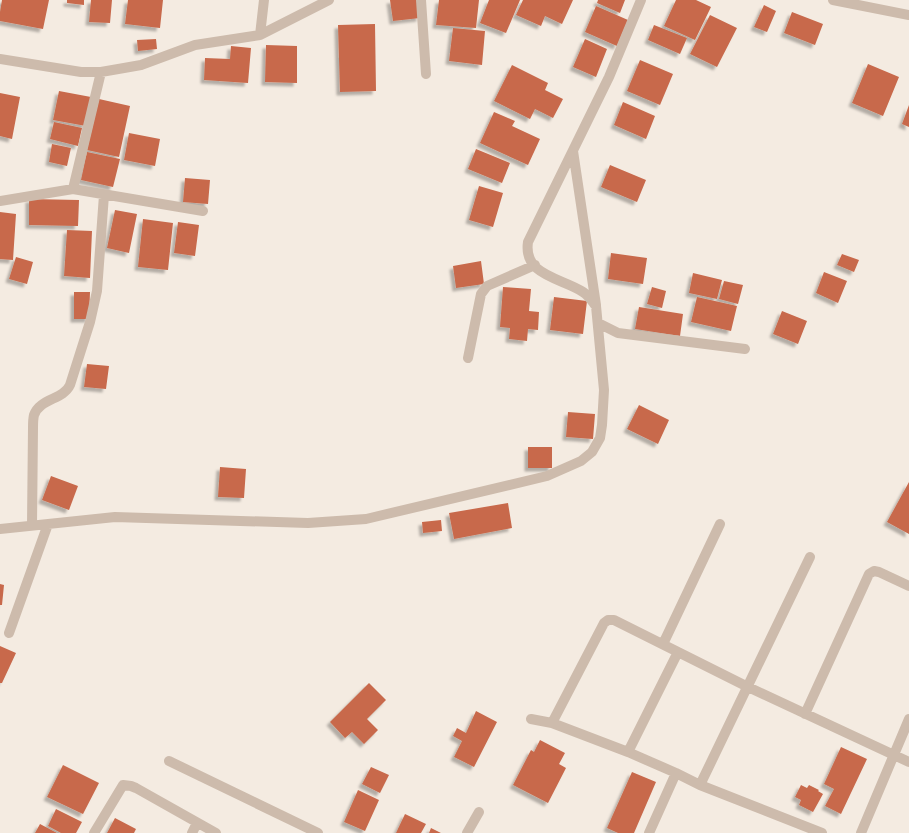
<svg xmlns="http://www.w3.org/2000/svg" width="909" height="833" viewBox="0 0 909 833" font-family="Poppins,sans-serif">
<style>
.building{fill:#c8694b;filter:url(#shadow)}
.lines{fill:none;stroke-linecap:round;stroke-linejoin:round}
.street{stroke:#cdbbac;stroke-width:10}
</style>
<defs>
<filter id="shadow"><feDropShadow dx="-3.5" dy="3.5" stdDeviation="1" flood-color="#0004"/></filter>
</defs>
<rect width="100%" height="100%" fill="#f4ebe1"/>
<!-- building -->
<path class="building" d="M2,0H49L43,29L0,21V12Z
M67,0H84V5L67,3Z
M91,0H112L110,23L89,22Z
M128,0H163L160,28L125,24Z
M390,0H418L420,18L393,21Z
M439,0H479L476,28L436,25Z
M489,0H520L506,33L480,23Z
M523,0H573L562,24L545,16L541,26L516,15Z
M598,0H625L620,13L597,3Z
M676,0H696L711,7L695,40L664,26Z
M764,5L776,11L767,32L754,27Z
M596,6L628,20L617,46L585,32Z
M792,12L823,24L815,45L784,33Z
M710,15L737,28L717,67L690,54Z
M375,24L376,91L340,92L338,25Z
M654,25L687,38L680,54L648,40Z
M453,28L485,31L482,65L449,61Z
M156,39L157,49L138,51L137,40Z
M585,39L607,49L596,77L573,67Z
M266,45L297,46V83L265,82Z
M231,46L251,48L248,83L204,80L205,58L230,59Z
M640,60L673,74L660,105L627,91Z
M868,64L899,77L883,116L852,103Z
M512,65L548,83L545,90L563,99L553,118L535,109L530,119L494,101Z
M59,91L91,97L86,126L53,120Z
M0,93L20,97L12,139L0,136Z
M99,99L130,106L119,157L87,150Z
M623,102L655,116L646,139L614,125Z
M909,105V127L902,124Z
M494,112L515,121L512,126L540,139L528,165L480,143Z
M54,122L82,128L78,146L50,139Z
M129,133L160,139L155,166L124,160Z
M52,144L71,148L67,166L49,162Z
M476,149L510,163L502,183L468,169Z
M87,152L120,159L113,187L81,180Z
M610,165L646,180L637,202L601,187Z
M185,178L210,180L208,204L183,202Z
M479,186L503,193L493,227L469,220Z
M29,199L79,200L78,226L29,225Z
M115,210L137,214L129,253L107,248Z
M0,212L16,214L13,260L0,259Z
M143,219L173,223L168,270L138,267Z
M178,222L199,225L195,256L174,253Z
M67,230L92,231L90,278L64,276Z
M611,253L647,258L643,284L608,279Z
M842,254L859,260L854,272L837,265Z
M16,257L33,262L27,284L9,279Z
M481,261L484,284L456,288L453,266Z
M824,272L847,281L838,303L816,293Z
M693,273L722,280L717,299L689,293Z
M724,281L743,285L738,304L719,299Z
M503,287L531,289L529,311L539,312L538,330L528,329L527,341L509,339L510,328L500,327Z
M652,287L666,291L662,308L647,304Z
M74,292H90L89,319H74Z
M554,297L587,301L583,334L550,330Z
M697,297L737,306L731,331L691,322Z
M639,307L683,314L680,336L635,329Z
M782,311L807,321L798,344L773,334Z
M87,364L109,366L106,389L84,387Z
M639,405L669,420L658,444L627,429Z
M568,412L595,414L593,439L566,437Z
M528,447H552V468H528Z
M220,467L246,469L244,498L218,497Z
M51,476L78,486L69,510L42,500Z
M909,482V534L887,522Z
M508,503L512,528L454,539L449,513Z
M441,520L442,531L423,533L422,522Z
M0,584L4,585L2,605H0Z
M0,646L16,653L2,683H0Z
M369,683L386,700L367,719L378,730L364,744L352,732L345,738L330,722Z
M476,711L497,722L474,767L454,757L462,741L453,736L457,728L466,733Z
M540,740L565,753L559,764L566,768L548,803L513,785L531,750L534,752Z
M841,747L867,759L841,814L825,806L834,789L824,784Z
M63,765L99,783L83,814L47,797Z
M371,767L389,775L380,793L362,784Z
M632,772L656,782L634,833H618L607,828Z
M801,785L807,788L809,785L819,790L818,791L823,794L813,812L799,805L801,800L795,797Z
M358,790L379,800L365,831L344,822Z
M56,809L82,822L76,833H61L48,826Z
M405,814L426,824L421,833H396Z
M115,818L136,829L134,833H107Z
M40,824L57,833H35Z
M431,828L441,833H429Z"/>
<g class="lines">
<!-- street -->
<path class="street" d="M421,0L426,74
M833,0L909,15
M260,35L264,0
M0,59L81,72H101L124,68L141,65L195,45L260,35L329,0
M573,151L596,305
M73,189L203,211
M0,201L73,189L101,72
M598,323L618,333L745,349
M468,358L481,294L487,286L535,265
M32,525L33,428C33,424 33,419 34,415C40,398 63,400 70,385L90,322L97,291L104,195
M0,529L115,517L308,523L366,519L547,476L581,461L592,452L600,438L602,425L604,390L596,306C592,301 589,296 583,292C562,278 523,276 528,242L609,77L641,0
M9,633L48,524
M663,644L720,524
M805,714L869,574L874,571L879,572L909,586
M531,719L552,723L628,752L676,773L700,785L822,833
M552,723L604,623L608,620H614L748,687L909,762
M628,752L678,652
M169,761L318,833
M700,785L810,557
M94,833L123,785L131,786L136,788L216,833
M192,833L197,823
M467,833L479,812
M649,833L676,773
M861,833L909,719"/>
</g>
</svg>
